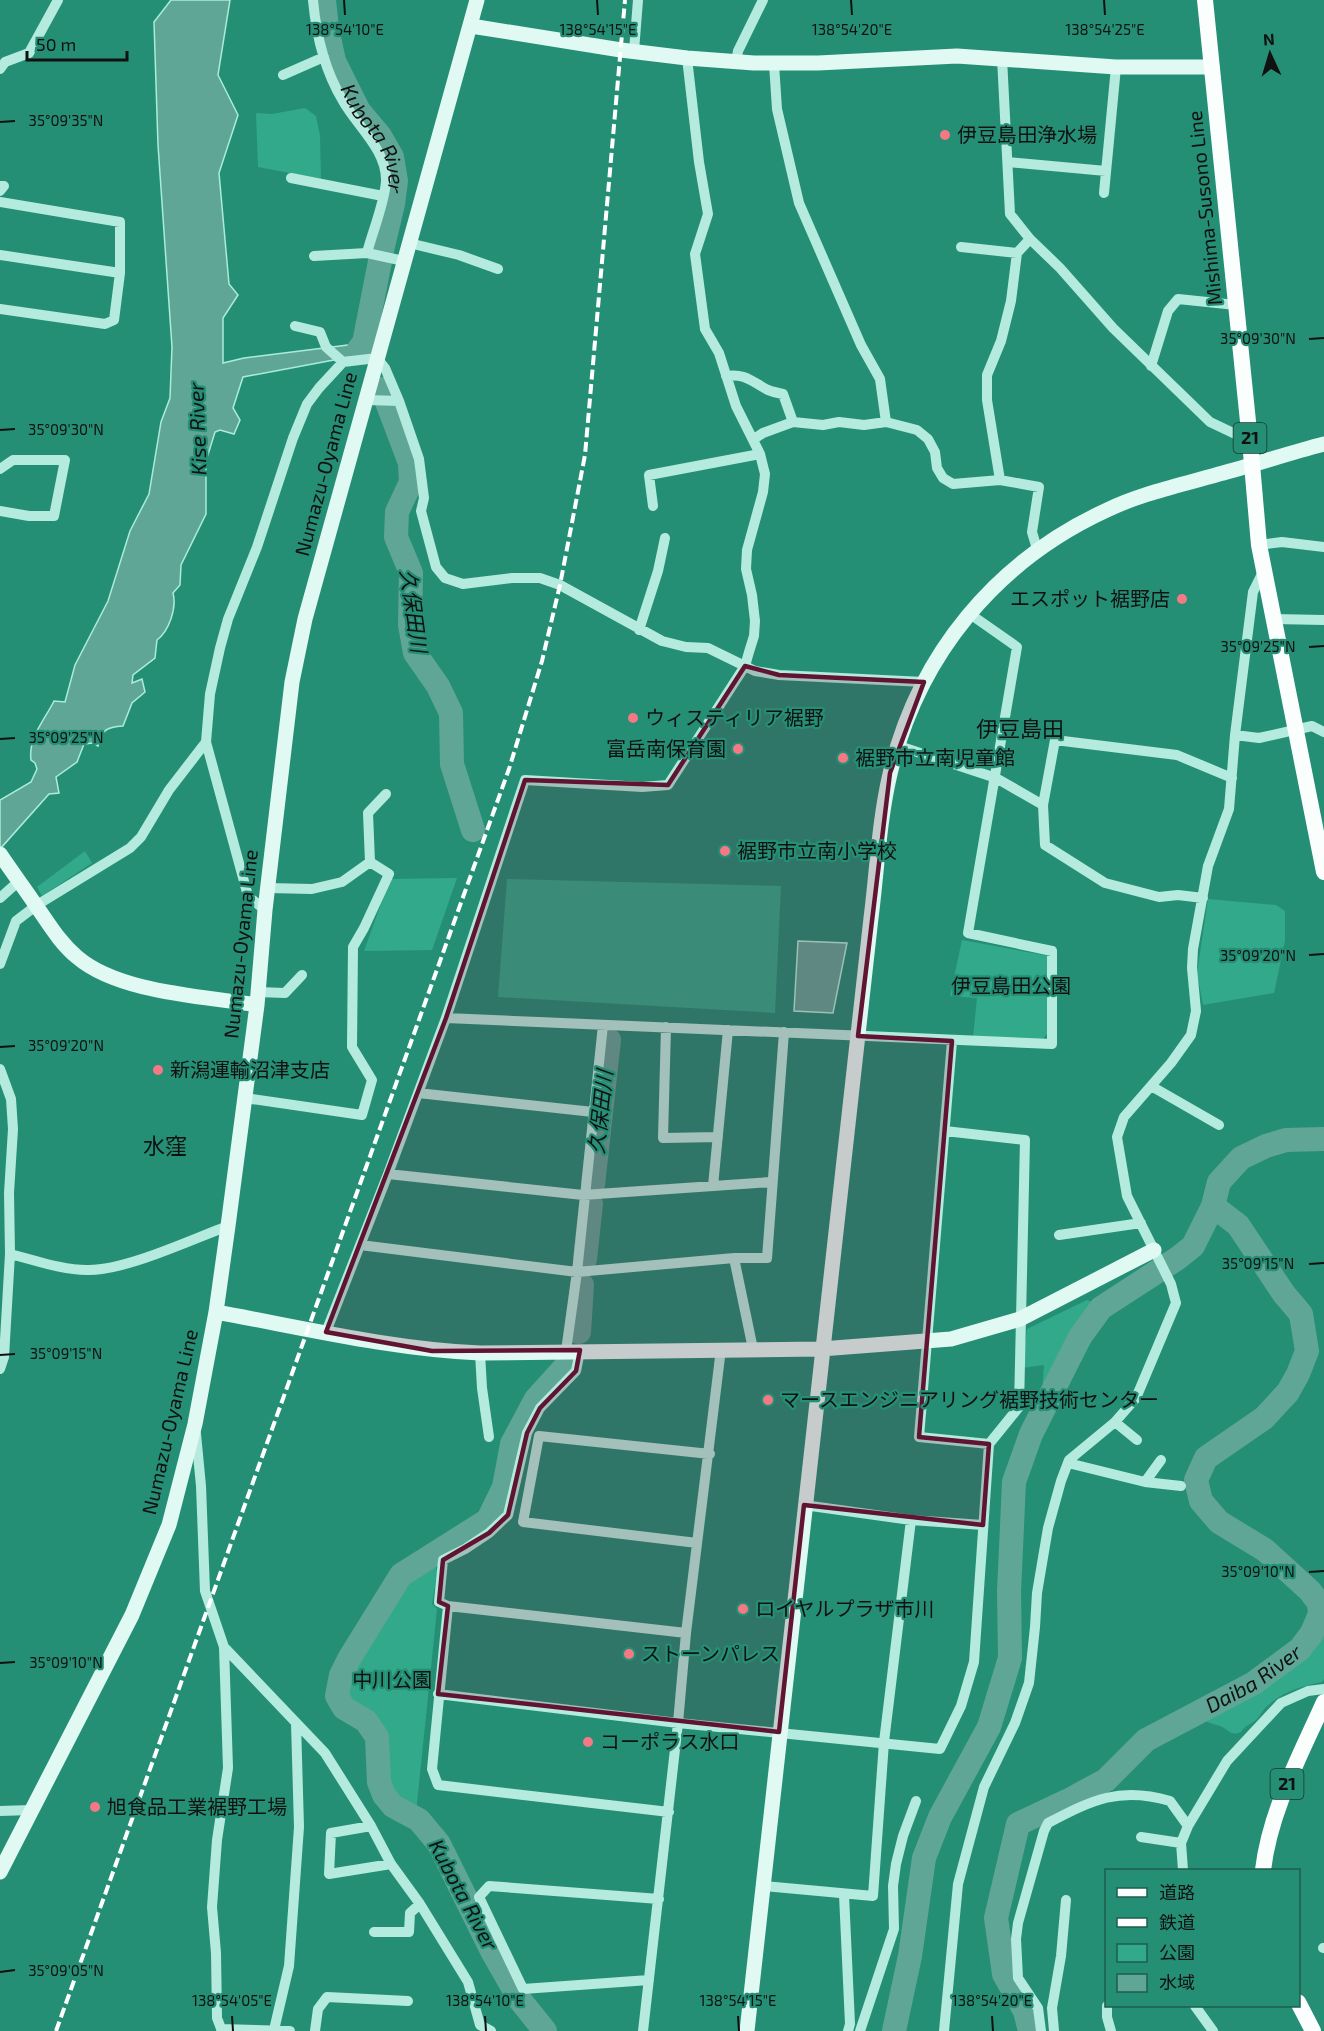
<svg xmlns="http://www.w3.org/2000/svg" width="1324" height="2031" viewBox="0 0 1324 2031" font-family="'Exo 2','Noto Sans JP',sans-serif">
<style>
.green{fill:#32a98b}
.water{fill:#60a696;stroke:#a9ecdb;stroke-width:1.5}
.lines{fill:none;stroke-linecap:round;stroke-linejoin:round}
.river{stroke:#60a696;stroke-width:24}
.street{stroke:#b5ebde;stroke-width:10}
.secondary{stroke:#e0f9f3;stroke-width:15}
.primary{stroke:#fafffe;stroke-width:16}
.rail{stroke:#fff;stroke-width:4;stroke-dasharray:10 4.5;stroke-linecap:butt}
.marked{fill:#611432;fill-opacity:0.2;stroke:#611432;stroke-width:4.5;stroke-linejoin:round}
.ticks{fill:none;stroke:#111;stroke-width:2}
.poi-dot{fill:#f57984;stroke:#258f76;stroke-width:2}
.labels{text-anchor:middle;stroke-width:4.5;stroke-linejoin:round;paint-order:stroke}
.shield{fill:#258f76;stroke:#17372f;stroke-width:1.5}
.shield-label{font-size:18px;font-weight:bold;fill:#111}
.poi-label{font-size:20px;fill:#111;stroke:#258f76;text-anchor:start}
.street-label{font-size:20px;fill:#111;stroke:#258f76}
.park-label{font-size:20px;fill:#111;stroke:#258f76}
.water-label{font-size:21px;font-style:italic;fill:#111;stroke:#258f76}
.quarter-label{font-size:22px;fill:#111;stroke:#258f76}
.ticks-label{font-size:15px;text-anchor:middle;fill:#111;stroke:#258f76;stroke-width:4.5;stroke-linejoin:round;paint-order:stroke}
</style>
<rect width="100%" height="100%" fill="#258f76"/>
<!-- green -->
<path class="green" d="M305,108L316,116L320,136L321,179L258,167L256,113L272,114Z
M85,851L92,863L42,896L37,887Z
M457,878L432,950L364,951L390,879Z
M507,879L781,886L775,1013L498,997Z
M1208,899L1276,905L1285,911V941L1274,993L1203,1005L1197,973Z
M962,940L1049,956L1047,1034L1043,1039L973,1038L977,998L950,996Z
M1087,1300L1094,1303L1041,1405L1044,1365L1022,1368L1027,1329Z
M435,1564L437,1572L432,1604L437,1609L416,1813C410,1810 401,1806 396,1801C378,1786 396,1735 369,1713C363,1709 355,1706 348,1702L345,1692L348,1679L408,1578Z
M1324,1614V1679L1322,1682C1301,1686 1280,1693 1265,1708C1262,1712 1259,1717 1256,1720C1250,1725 1245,1725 1241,1732C1230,1737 1229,1729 1220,1726C1214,1724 1211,1724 1206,1721L1211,1711L1242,1696L1282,1667L1300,1658L1317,1634Z"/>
<!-- water -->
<path class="water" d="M171,0H230L218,75L238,115L219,173L229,284L238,295L223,318V363L244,358L364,343L355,356L243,377L233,408L240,420L234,434L220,430L215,432L206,461V514L181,565L180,585L173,593C177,608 169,631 157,640L155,658L133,675L132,683L142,679L145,692L132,703L123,726C106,727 102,730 98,746L93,743L84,744L77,762L56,777L59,793L49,794L0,849V800L31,782L37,769L35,763L31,760C28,738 44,721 54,701L65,702L75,665L108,601L130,531L149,494L161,422L170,398L172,347L158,145L154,22Z
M798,941L847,943L833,1013L794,1011Z"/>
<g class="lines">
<!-- river -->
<g class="river">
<path id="s1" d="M324,0L327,28L334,61L359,111L380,136L392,157L396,181L393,204L383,246L364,343L359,349"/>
<path d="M382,389L410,463L411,482L397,512L396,537L411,573L410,625L415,653L438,686L451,713L452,764L473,830"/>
<path d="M593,1185L609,1040"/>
<path d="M585,1259L591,1204"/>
<path d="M579,1332L582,1285"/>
<path d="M545,2031L520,2000L492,1951L439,1844L419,1820L393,1806L384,1795L379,1782L377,1737L366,1721L344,1708L337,1696L341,1675L349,1659L401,1575L488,1520L504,1487L512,1444L536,1399L565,1367"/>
<path d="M894,2031L910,1956L924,1858L940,1817L989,1727L1010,1658L1009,1592L1014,1482L1031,1434L1080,1337L1101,1308L1178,1258L1193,1246L1213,1206L1219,1182L1241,1158L1266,1146L1286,1140L1324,1139"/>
<path id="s2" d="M1030,2031L1025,2011L1004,1974L996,1918L1018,1824L1071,1799L1106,1780L1146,1740L1254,1683L1300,1649L1312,1633L1320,1614L1319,1603L1310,1591L1265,1550L1219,1522L1201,1501L1196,1480L1206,1458L1264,1418L1288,1392L1298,1374L1307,1351L1301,1314L1284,1294L1238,1225L1213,1206"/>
</g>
<!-- street -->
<path class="street" d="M313,0C316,34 325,71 343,101C357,126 387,150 386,181C385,202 372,233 367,253L404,261
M634,51L638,0
M1002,58L1010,214L1030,239L1060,268L1113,328L1210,422L1250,441
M736,62L738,51L763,0
M774,64L777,109L799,203L861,345L880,379L886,422
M0,69L5,62L29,53L58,0
M283,75L324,57
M1008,162L1106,171
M291,178L383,196
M0,186H4L0,191
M1104,193L1116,67
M0,202L120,222V273L0,255
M409,243L459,255L498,269
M961,247L1017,253
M314,256L367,253
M0,309L105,324L114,320L120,273
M295,326L320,332L326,347L343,362
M1151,366L1168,311L1178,299L1236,305
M726,376C746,373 752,382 768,390C773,392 778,393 783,394L793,422L823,425L839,422L864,425L886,422L917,430L928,439L935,452L937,468L943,478L953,484L1000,480L1039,487L1032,532L1037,549
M367,400L399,401
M754,439L763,433L793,422
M0,469L13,460H65L54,516H29L0,511
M1000,480L987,400V375L1001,341L1011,301L1017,253L1030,239
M653,506L649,475L760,454
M1259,545L1282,542L1324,547
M1274,619L1324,620
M639,630L658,571L665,538
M1235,735L1259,738L1312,726L1324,732
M899,746L996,778L1043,805L1045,845L1105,883L1159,897L1178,895L1203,898
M1043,805L1055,740L1177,755L1232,778
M268,888L312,889L342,882L370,862L368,813L386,794
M0,898L19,881
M265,910L248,896L206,742L210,694L220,648L228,619L257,547L293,438L307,404L319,388L343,362L377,358L385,368L399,401L419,459L424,498L421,511L436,567L445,578L463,584L512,578H540L560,585L662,641L686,647L708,648L755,671L779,675L924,682
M0,964L16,921L37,905L130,848L141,837L169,790L206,742
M258,992L285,993L302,975
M446,1018L1052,1044V951L968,933L1017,647L970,614
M666,1027L663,1138L718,1137
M952,1041L919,1437L989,1444
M0,1069L11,1099L13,1129L9,1193L10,1254L4,1357L0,1369
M1151,1086L1219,1125
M418,1093L593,1112
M245,1098L362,1115L372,1080L352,1047L353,947L364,928L389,874L370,862
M388,1174L583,1195L771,1182
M713,1186L728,1030
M1059,1235L1141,1223
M360,1245L577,1272L734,1258H767L784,1032
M10,1254C35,1260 61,1270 87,1270C125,1271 190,1240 228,1226
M734,1258L753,1349
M326,1332L388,1174L446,1018L525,780L642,787L668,785L745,666L749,652L754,636L755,621L752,595L746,569L747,550L763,492L765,474L760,454L736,406L719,353L705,329L695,254L708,214L699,162L687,58
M566,1351L577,1272L603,1025
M480,1353L482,1388L489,1437
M1115,1422L1137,1440
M196,1434L201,1486L205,1591L224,1647L228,1768L217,1840L212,1907L216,1953L217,2018L222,2031
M1068,1463L1145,1482L1181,1486
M1145,1482L1161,1460
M804,1505L911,1520L983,1525
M697,1543L523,1522L539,1436L710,1454
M448,1606L439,1602L443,1560L465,1549L489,1533L508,1515L527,1433L540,1408L576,1371L580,1351
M224,1647L325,1753L371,1826L391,1864L420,1904L468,1982L480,2025L491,2031
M438,1694L678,1723L940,1749L961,1706L974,1662L989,1444L1019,1407L1025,1140L945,1131
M0,1811L31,1810
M669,1812L438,1785L432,1769L448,1606L686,1633
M371,1826L331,1833L329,1874L391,1864
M1141,1837L1181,1843
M1183,1870L1181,1843L1188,1826L1227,1761L1281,1703L1308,1691L1324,1689
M764,1886L873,1896L884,1742L911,1520
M844,1895L850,2024L848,2031
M374,1932H409L410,1913L420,1904
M1323,1948H1324
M649,1980L523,1989L479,1897L489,1886L659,1899
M1107,2006V2017L1111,2031
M1195,2006L1213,2031
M221,2029L290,2031
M274,2030L289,1966L299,1827L296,1723
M315,2031L318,2009L327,1997L408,2001
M643,2031L678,1723L686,1633L721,1349
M860,2031L894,1929L893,1886L896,1864L903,1836L916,1801
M944,2031L958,1884L984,1787L1015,1723L1029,1683L1035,1627L1037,1593L1048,1528L1061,1481L1069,1460L1115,1422L1136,1398L1176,1303L1171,1284L1127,1196L1117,1137L1124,1117L1171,1063L1191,1035L1196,1011L1192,968L1193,949L1208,866L1229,809L1235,735L1253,592L1264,570
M1041,2031L1038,2008L1018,1978L1016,1939L1018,1923L1044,1831L1048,1823C1092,1800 1120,1786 1170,1801L1188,1826
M1054,2031L1052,2008L1061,1956L1066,1900"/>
<!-- secondary -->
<path class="secondary" d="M471,26L621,50L687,58L754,63H818L957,56L1116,67H1212
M0,854C12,872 25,889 37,907C49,924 60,943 77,957C119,993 203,996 257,1005
M216,1312C304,1328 391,1349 480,1353L821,1349L951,1339L1020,1319L1154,1250
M0,1872L132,1615L169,1525L195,1424L216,1312L228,1226L257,1005L265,910L292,682L305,619L477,0
M747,2031L871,918C877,871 879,821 890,774C918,655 996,561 1107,510C1142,493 1182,485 1219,474C1254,465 1289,453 1324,444"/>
<!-- primary -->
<path class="primary" d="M1205,0L1250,441L1259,545L1324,872
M1263,1870C1270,1811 1300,1756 1324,1702
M1298,2002L1313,2031"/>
<!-- rail -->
<path class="rail" d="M56,2031L509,769L542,661L560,585L585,455L625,0"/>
</g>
<!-- marked area -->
<path class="marked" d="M745,666L779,675L924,682L890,773L858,1036L952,1041L919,1437L989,1444L983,1525L804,1505L779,1732L438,1694L448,1606L439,1602L443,1560L489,1533L508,1515L527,1433L540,1408L576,1371L580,1350L432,1351L326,1332L446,1018L525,780L668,785Z"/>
<!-- ticks -->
<path class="ticks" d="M344,0L345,15M597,0L598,15M851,0L852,15M1104,0L1105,15M0,122L15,121M1309,339L1324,338M0,430L15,429M1309,647L1324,646M0,739L15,738M1309,955L1324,954M0,1047L15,1046M1309,1264L1324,1263M0,1355L15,1354M1309,1572L1324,1571M0,1663L15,1662M0,1972L15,1970M232,2016L233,2031M485,2016L486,2031M738,2016L739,2031M992,2016L993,2031"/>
<!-- markers -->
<g class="poi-dot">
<circle cx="945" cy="135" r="6"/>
<circle cx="1182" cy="599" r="6"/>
<circle cx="633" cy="718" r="6"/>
<circle cx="738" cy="749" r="6"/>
<circle cx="843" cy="758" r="6"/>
<circle cx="725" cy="851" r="6"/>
<circle cx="158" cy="1070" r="6"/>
<circle cx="768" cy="1400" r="6"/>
<circle cx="743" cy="1609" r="6"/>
<circle cx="629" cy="1654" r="6"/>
<circle cx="588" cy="1742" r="6"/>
<circle cx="95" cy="1807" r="6"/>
</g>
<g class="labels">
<!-- shield labels -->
<g class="shield">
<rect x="1233.5" y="423" width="33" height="30" rx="4.5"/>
<rect x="1270.5" y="1769" width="33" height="30" rx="4.5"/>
</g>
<g class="shield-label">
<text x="1250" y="444">21</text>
<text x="1287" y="1790">21</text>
</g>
<!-- poi labels -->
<g class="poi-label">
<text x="957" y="142">伊豆島田浄水場</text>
<text x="1170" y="606" text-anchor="end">エスポット裾野店</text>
<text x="645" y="725">ウィスティリア裾野</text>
<text x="726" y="756" text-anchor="end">富岳南保育園</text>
<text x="855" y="765">裾野市立南児童館</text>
<text x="737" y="858">裾野市立南小学校</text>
<text x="170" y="1077">新潟運輸沼津支店</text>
<text x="780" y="1407">マースエンジニアリング裾野技術センター</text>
<text x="755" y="1616">ロイヤルプラザ市川</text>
<text x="641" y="1661">ストーンパレス</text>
<text x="600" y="1749">コーポラス水口</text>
<text x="107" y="1814">旭食品工業裾野工場</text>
</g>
<!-- street labels -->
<g class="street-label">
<text transform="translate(1205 208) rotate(-96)" y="7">Mishima-Susono Line</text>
<text transform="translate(326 464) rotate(-75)" y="7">Numazu-Oyama Line</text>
<text transform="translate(241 944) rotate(-84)" y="7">Numazu-Oyama Line</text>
<text transform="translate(170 1422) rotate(-77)" y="7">Numazu-Oyama Line</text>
</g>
<!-- park labels -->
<g class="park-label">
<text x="1011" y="993">伊豆島田公園</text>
<text x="392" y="1687">中川公園</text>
</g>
<!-- water labels -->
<g class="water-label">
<text dy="7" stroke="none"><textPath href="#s1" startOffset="150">Kubota River</textPath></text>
<text transform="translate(198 429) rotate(-92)" y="7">Kise River</text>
<text transform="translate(413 611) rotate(82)" y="7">久保田川</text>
<text transform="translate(601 1112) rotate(-84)" y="7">久保田川</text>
<text dy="7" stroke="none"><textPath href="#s2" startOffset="495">Daiba River</textPath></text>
<text transform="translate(463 1895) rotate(62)" y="7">Kubota River</text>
</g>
<!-- quarter labels -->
<g class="quarter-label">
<text x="1020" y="737">伊豆島田</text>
<text x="165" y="1154">水窪</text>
</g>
</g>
<g class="ticks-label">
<text x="345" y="35">138°54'10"E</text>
<text x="598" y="35">138°54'15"E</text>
<text x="852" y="35">138°54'20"E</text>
<text x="1105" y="35">138°54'25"E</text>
<text x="66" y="126">35°09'35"N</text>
<text x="1258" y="344">35°09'30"N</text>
<text x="66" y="435">35°09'30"N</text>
<text x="1258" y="652">35°09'25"N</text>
<text x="66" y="743">35°09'25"N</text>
<text x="1258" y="961">35°09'20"N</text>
<text x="66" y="1051">35°09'20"N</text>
<text x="1258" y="1269">35°09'15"N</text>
<text x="66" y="1359">35°09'15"N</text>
<text x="1258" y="1577">35°09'10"N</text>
<text x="66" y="1668">35°09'10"N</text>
<text x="66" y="1976">35°09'05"N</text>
<text x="232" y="2006">138°54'05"E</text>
<text x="485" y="2006">138°54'10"E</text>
<text x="738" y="2006">138°54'15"E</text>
<text x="992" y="2006">138°54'20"E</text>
</g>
<!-- legend -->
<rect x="1105" y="1869" width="195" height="138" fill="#258f76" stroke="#1d5d4e" stroke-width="1.5"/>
<rect x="1117" y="1888" width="30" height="9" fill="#fafffe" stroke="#1d5d4e" stroke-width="1.5"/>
<text x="1159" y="1899" font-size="18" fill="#111111">道路</text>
<rect x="1117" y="1918" width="30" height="9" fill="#ffffff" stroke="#1d5d4e" stroke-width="1.5"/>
<text x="1159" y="1929" font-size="18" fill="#111111">鉄道</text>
<rect x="1117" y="1944" width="30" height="18" fill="#32a98b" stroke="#1d5d4e" stroke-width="1.5"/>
<text x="1159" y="1959" font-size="18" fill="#111111">公園</text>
<rect x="1117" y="1974" width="30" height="18" fill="#60a696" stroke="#1d5d4e" stroke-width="1.5"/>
<text x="1159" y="1989" font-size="18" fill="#111111">水域</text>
<!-- north arrow -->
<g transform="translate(1270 54) rotate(356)" stroke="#258f76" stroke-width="4.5" paint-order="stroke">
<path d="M0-4.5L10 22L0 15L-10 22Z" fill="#111111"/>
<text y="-9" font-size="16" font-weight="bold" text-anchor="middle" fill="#111111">N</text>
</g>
<!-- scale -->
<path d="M27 51v9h100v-9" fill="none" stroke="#111111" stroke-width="3"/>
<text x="36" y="51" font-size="18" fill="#111111" stroke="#258f76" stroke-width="4.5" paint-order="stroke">50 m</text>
</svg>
